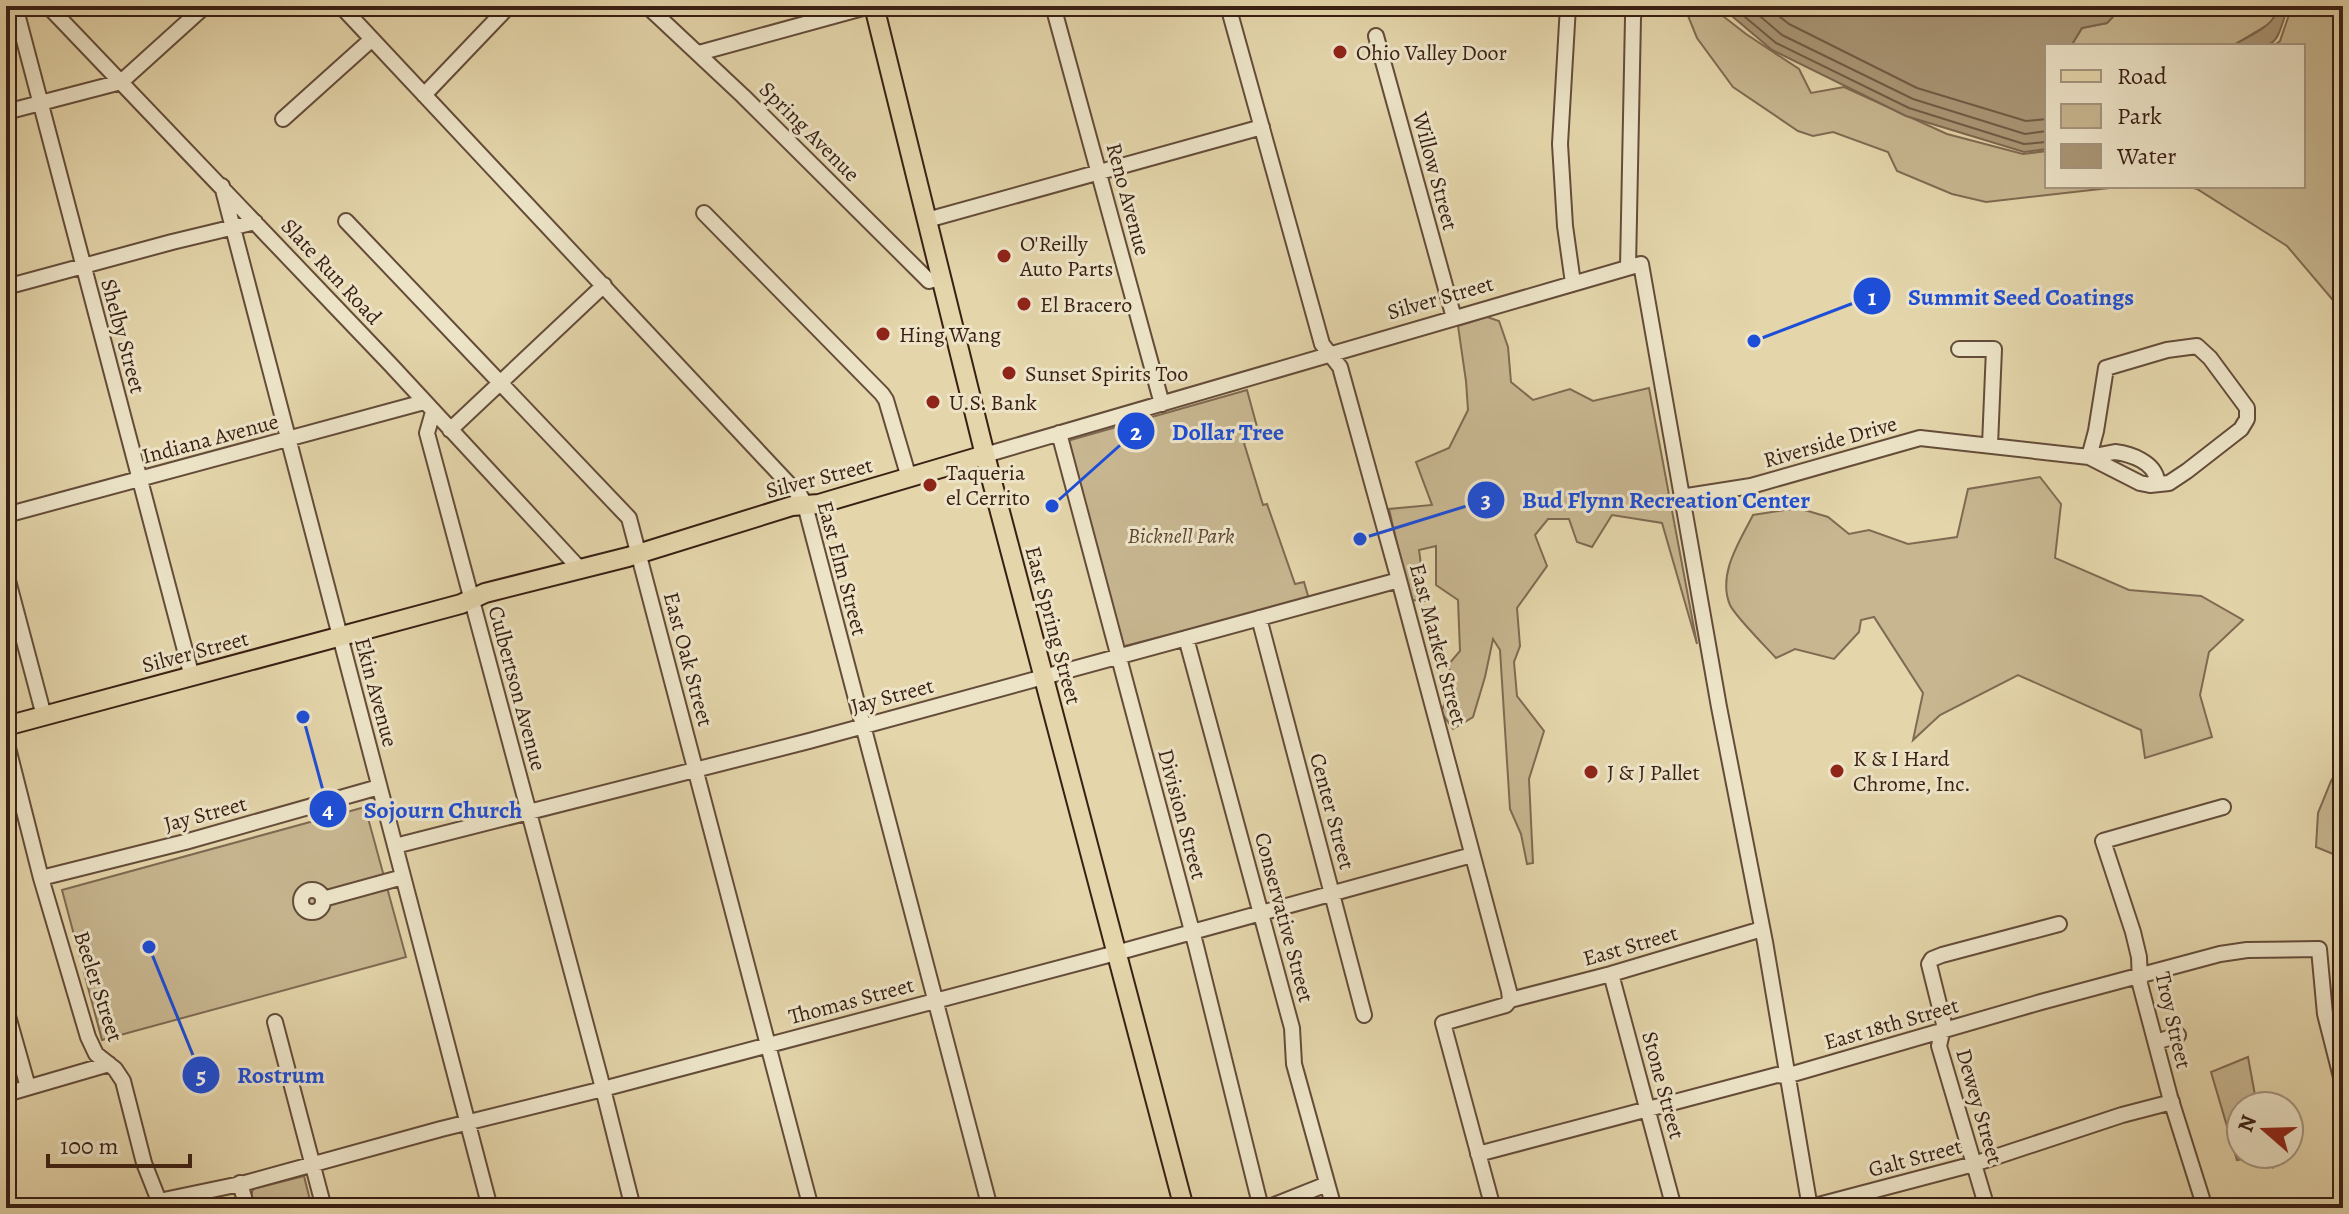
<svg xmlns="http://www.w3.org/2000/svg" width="2349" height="1214" viewBox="0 0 2349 1214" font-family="Alegreya,serif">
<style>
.green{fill:#c7b690;stroke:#806a52;stroke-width:2}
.water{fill:#aa9777;stroke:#7d674f;stroke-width:2}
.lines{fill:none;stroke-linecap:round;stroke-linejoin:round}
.shore{stroke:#725b46;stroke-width:2}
.minor-casing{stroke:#644c3a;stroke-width:18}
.major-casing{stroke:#391f14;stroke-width:22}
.minor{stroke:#ede4c8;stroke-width:14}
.major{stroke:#e4d5aa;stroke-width:18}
.poi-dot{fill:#8f2418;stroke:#ede4c8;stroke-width:3}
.labels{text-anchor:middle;stroke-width:6;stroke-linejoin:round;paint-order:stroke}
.poi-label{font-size:22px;fill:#391f14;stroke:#ede4c8;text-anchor:start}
.street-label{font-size:22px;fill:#391f14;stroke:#ede4c8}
.park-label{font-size:22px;font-style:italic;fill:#5c4533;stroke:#ede4c8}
.leader{fill:none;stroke:#1d4ed8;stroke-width:3}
.callout-dot{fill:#1d4ed8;stroke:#ede4c8;stroke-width:3}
.mark-label{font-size:24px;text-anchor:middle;font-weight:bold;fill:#fff}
.callout-label{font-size:24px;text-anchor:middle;font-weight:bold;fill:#1d4ed8;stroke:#ede4c8;stroke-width:6;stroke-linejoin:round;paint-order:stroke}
</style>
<rect width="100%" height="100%" fill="#e4d5aa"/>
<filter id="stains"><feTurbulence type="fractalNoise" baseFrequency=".0025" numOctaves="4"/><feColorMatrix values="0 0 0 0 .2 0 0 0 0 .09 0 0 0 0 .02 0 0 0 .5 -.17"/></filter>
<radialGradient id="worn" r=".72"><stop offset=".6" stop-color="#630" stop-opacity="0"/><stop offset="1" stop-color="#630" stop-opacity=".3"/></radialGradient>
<!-- green -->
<path class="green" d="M1684,6H1710L1746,34L1799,69L1811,93L1844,87L1947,134L2023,154L2047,151V186H2127L1986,202L1952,194L1897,171L1888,152L1833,132L1813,136L1798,131L1733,87L1697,38Z
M2123,6H2278V12L2269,24L2232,46H2071L2082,28L2107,23Z
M2292,6H2343V312L2287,246L2197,189L2186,186H2303V46H2273L2280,41Z
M1487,317L1499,321L1508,347L1511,382L1533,400L1570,389L1593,401L1649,388L1697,644L1662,523L1612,515L1592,547L1577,542L1569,519H1548L1535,535L1547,566L1517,608L1520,646L1514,662L1517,696L1544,731L1529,779L1533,863L1527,864L1521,834L1510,809L1500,650L1493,639L1485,677L1473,717L1453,729L1441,712L1454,683L1448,665L1460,651L1458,600L1436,585V546L1419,550L1426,601L1410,600L1389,509L1432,505L1416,462L1449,448L1468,410L1466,381L1458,326Z
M1247,390L1259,434L1258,437L1244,443L1263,505L1267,504L1295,584L1304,582L1309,599L1121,647L1067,441Z
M2040,477L2061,504L2055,558L2129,590L2201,596L2243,620L2209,652L2200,695L2212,737L2145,758L2141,730L2018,675L1940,715L1913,740L1923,693L1874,617L1861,620L1859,632L1834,659L1795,649L1776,658C1766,647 1735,616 1730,605C1717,574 1740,541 1753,515L1798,508L1828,517L1849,534L1869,530L1908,544L1957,537L1968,489Z
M2343,762V858L2316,847L2318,813L2331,781Z
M365,807L406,957L102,1040L62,890Z
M2248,1057L2257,1106H2241V1154H2267L2272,1167L2254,1157L2237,1160L2211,1072Z
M304,1176L312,1208H254L251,1196L253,1189Z"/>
<!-- water -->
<path class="water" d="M1720,6H2123L2107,23L2082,28L2071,46H2047V149L2024,152L1906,116L1772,50Z
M2278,6H2288C2274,50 2278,46 2232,46C2248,36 2276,27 2278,6Z"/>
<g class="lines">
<!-- shore -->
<path class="shore" d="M1732,6L1776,43L1909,108L2024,144L2047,142
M1748,6L1782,35L1913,99L2025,134L2047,131
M1766,6L1789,24L1917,88L2026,121L2047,119"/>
<defs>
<path id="minor" d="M15,6L192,677
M48,6L390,364L580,569
M341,6L801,497L805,505L990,1208
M647,6L743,96L929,281L942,278
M1053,6L1162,404
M1228,6L1322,344L1340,367L1399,580L1509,991L1510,1000L1506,1005L1443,1023L1493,1208
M1568,6L1560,144L1565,226L1573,283
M1376,36L1454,318
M699,53L870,6
M424,95L509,6
M6,112L121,82L205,6
M283,119L372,39
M222,186L490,1208
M704,213L882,394L886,400L909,478
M927,220L1262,127
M346,221L629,518L811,1208
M1628,267L1633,18L1635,6
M6,287L172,242L255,222
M1959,349H1994L1990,445
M433,412L427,433L600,1077L633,1208
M450,430L604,285
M1059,433L1196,946L1261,1208
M2115,452C2131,454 2154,462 2157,480L2150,485L2140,483L2089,457Z
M985,455L1641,264L1719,707L1765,942L1810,1208
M1681,497L1751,486L1920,438L2089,457L2096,431L2106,368L2167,350L2197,346L2210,358L2247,408V419L2241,429L2187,471L2169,483L2150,485
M6,515L424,402
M6,573L44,716
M1259,618L1364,1015
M1186,638L1292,1028L1294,1064L1334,1208
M6,740L41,878L88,1037L96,1054L115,1069L123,1081L144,1163L159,1201L245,1183L441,1129L603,1089L1116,953L1472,855
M395,846L809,741L1399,580
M41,878L185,842L379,787
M301 901a11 11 0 1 1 22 0a11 11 0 1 1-22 0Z
M323,899L403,877
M1611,974L1674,1208
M1510,1000L1611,974L1762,929
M6,1009L28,1087
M275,1022L324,1208
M2156,1042L2178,1035
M6,1094L109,1064
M1478,1154L1777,1075L1786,1076L2041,1002L2220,954L2247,950L2319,949L2325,1014L2343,1085
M240,1183L247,1208
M1267,1208L1327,1184
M1807,1208L1974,1164L2122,1115L2172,1102
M1987,1208L1939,1046L1944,1024L1929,964L1932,959L1942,955L2059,924
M2205,1208L2170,1097L2140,984L2139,957L2133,932L2103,841L2223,807"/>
<path id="major" d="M874,6L985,455L1184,1208
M6,726L461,604L485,593L628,557L792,506L819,504L985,455"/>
</defs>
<!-- minor casing -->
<use href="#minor" class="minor-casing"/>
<!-- major casing -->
<use href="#major" class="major-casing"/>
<!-- minor -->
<use href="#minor" class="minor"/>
<!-- major -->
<use href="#major" class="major"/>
</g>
<!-- markers -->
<g class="poi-dot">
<circle cx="1340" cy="52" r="8"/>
<circle cx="1004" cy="256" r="8"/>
<circle cx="1024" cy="304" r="8"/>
<circle cx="883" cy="334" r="8"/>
<circle cx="1009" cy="373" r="8"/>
<circle cx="933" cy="402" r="8"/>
<circle cx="930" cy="485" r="8"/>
<circle cx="1837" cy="771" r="8"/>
<circle cx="1591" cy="772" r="8"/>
</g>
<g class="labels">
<!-- poi labels -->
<g class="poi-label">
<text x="1356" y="60">Ohio Valley Door</text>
<text x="1020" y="251">O'Reilly<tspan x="1020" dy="25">Auto Parts</tspan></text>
<text x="1040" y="312">El Bracero</text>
<text x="899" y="342">Hing Wang</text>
<text x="1025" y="381">Sunset Spirits Too</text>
<text x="949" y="410">U.S. Bank</text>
<text x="946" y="480">Taqueria<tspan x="946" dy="25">el Cerrito</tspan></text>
<text x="1853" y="766">K &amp; I Hard<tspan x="1853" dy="25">Chrome, Inc.</tspan></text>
<text x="1607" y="780">J &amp; J Pallet</text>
</g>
<!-- street labels -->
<g class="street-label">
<text transform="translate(810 131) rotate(45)" y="8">Spring Avenue</text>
<text transform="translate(1436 171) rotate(75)" y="8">Willow Street</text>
<text transform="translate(1129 199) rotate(75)" y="8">Reno Avenue</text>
<text transform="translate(332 271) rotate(47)" y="8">Slate Run Road</text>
<text transform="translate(1440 297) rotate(-16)" y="8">Silver Street</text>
<text transform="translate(124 336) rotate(75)" y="8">Shelby Street</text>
<text transform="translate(210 438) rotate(-15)" y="8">Indiana Avenue</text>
<text transform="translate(1830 441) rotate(-16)" y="8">Riverside Drive</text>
<text transform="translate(819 477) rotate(-14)" y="8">Silver Street</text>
<text transform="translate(843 568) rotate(75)" y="8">East Elm Street</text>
<text transform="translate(1054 625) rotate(75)" y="8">East Spring Street</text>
<text transform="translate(1439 644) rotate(75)" y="8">East Market Street</text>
<text transform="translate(195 651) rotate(-15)" y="8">Silver Street</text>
<text transform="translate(689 659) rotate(75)" y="8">East Oak Street</text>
<text transform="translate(518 688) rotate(75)" y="8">Culbertson Avenue</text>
<text transform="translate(377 692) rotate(75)" y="8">Ekin Avenue</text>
<text transform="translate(892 695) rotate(-15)" y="8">Jay Street</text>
<text transform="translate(1333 811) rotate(75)" y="8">Center Street</text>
<text transform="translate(205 813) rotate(-15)" y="8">Jay Street</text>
<text transform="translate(1183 814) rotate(75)" y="8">Division Street</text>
<text transform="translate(1285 917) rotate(75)" y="8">Conservative Street</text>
<text transform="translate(1630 945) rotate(-16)" y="8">East Street</text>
<text transform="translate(99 986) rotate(72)" y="8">Beeler Street</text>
<text transform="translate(851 1000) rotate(-15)" y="8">Thomas Street</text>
<text transform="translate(2174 1020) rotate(77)" y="8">Troy Street</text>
<text transform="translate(1891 1023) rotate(-16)" y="8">East 18th Street</text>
<text transform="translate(1664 1085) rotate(75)" y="8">Stone Street</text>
<text transform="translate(1980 1106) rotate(74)" y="8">Dewey Street</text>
<text transform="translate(1915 1157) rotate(-15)" y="8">Galt Street</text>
</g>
<!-- park labels -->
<g class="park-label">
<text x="1181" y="543">Bicknell Park</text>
</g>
</g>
<!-- callouts -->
<path class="leader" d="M1754 341L1872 296M1052 506L1136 431M1360 539L1486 500M303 717L328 809M149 947L201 1075"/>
<g class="callout-dot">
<circle cx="1754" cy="341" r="8"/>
<circle cx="1052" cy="506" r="8"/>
<circle cx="1360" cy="539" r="8"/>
<circle cx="303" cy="717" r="8"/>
<circle cx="149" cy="947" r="8"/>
<circle cx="1872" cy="296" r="20"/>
<circle cx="1136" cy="431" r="20"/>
<circle cx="1486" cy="500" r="20"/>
<circle cx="328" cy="809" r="20"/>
<circle cx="201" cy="1075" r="20"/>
</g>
<g class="mark-label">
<text x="1872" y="305">1</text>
<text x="1136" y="440">2</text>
<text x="1486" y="508">3</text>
<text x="328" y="818">4</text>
<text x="201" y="1083">5</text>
</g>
<g class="callout-label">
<text x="2021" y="305">Summit Seed Coatings</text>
<text x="1228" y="440">Dollar Tree</text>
<text x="1666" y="508">Bud Flynn Recreation Center</text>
<text x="443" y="818">Sojourn Church</text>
<text x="281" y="1083">Rostrum</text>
</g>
<!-- margin -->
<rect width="2349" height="1214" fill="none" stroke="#e4d5aa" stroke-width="32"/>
<rect x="8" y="8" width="2333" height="1198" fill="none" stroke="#391f14" stroke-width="4"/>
<rect x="16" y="16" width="2317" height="1182" fill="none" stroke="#391f14" stroke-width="2"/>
<!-- legend -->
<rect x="2045" y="44" width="260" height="144" fill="#ede4c8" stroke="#a59580" stroke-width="2"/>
<rect x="2061" y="70" width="40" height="12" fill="#e4d5aa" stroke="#a59580" stroke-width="2"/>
<text x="2117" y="84" font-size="24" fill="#391f14">Road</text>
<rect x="2061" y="104" width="40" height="24" fill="#c7b690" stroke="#a59580" stroke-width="2"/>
<text x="2117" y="124" font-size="24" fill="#391f14">Park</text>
<rect x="2061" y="144" width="40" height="24" fill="#aa9777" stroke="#a59580" stroke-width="2"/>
<text x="2117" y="164" font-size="24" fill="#391f14">Water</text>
<!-- north arrow -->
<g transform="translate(2265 1130) rotate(290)"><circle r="38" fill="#ede4c8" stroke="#a59580" stroke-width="2"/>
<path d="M0-6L14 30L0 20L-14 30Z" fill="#8f2418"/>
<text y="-12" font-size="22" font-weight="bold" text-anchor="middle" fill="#391f14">N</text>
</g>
<!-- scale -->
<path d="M48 1154v12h142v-12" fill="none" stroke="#391f14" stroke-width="4"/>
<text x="60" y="1154" font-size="24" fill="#391f14" stroke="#ede4c8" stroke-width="6" paint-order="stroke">100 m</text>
<rect width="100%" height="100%" filter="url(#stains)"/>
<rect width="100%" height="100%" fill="url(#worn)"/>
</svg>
